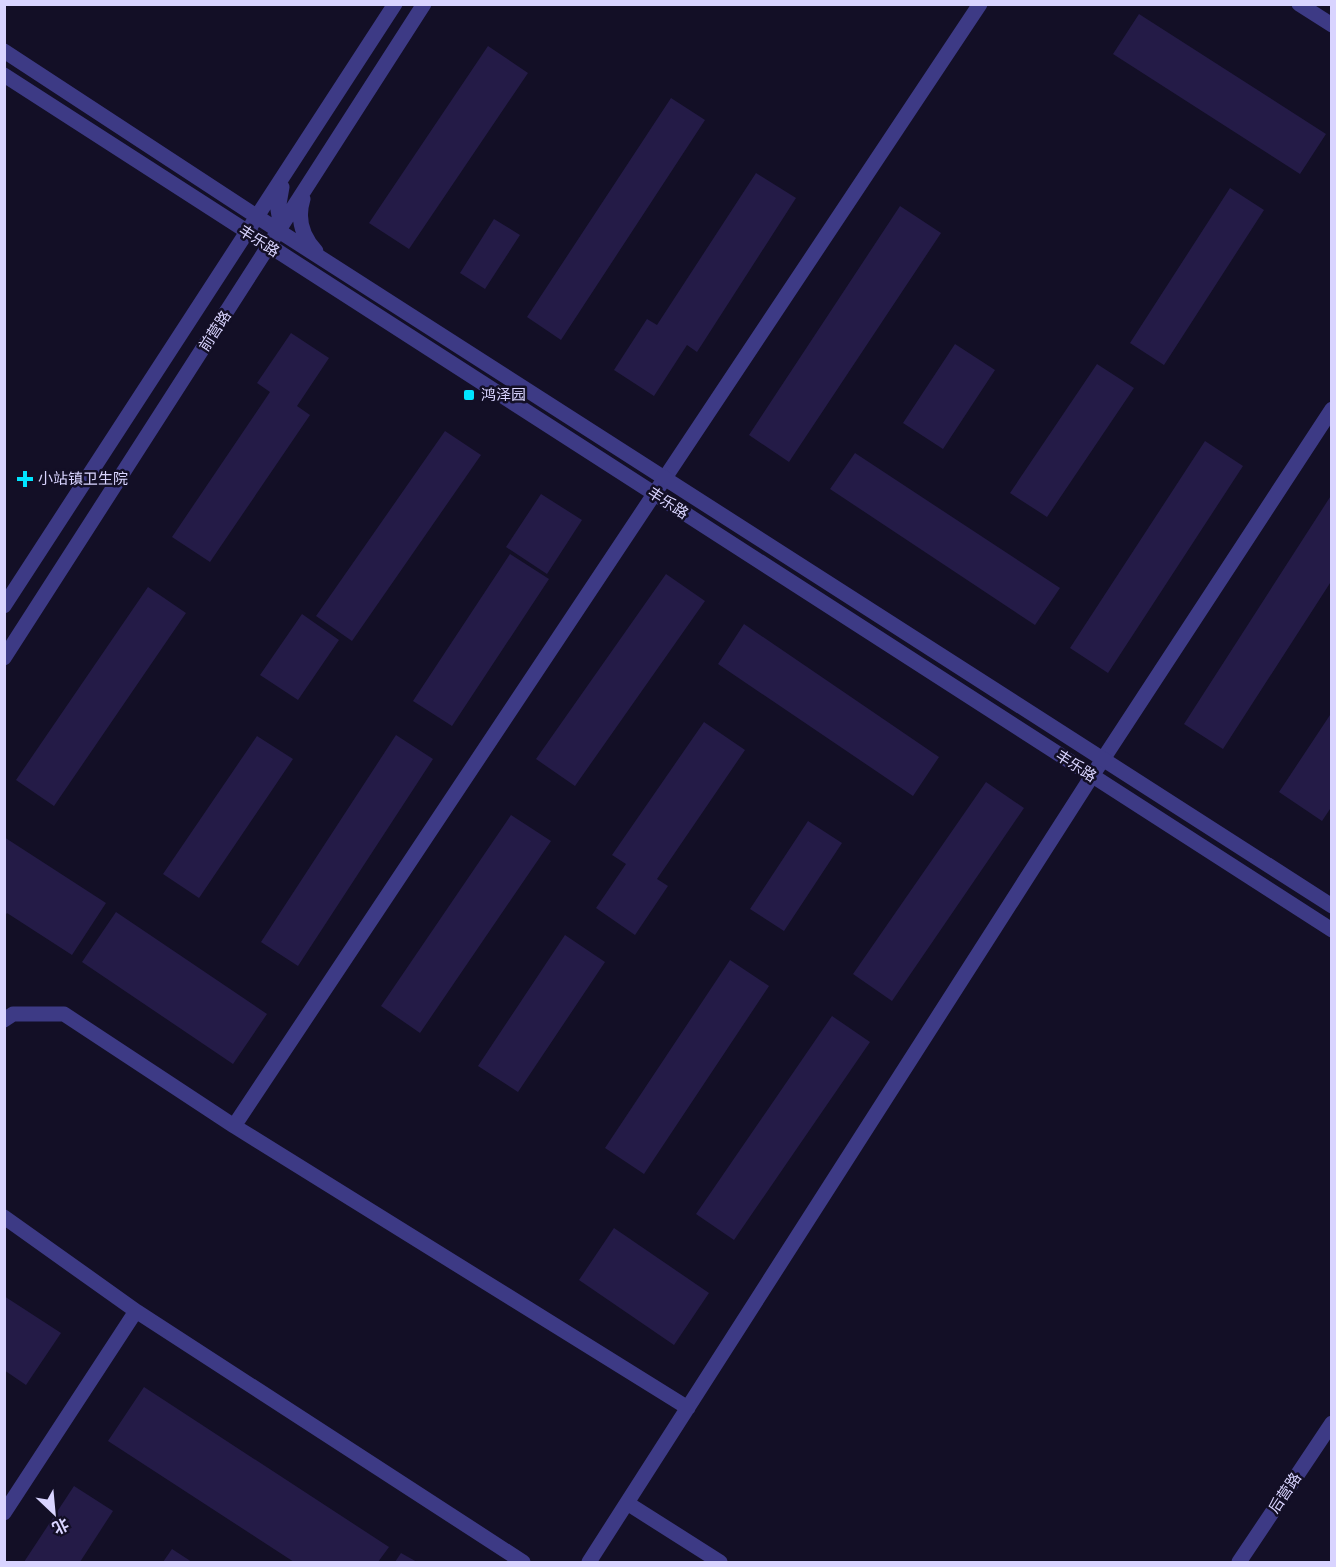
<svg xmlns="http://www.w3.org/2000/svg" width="1336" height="1567" viewBox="0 0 1336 1567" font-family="'Varela Round','Noto Sans SC',sans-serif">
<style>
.building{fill:#241b47}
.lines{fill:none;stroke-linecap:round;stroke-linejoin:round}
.minor{stroke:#3d3a85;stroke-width:15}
.tertiary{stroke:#3d3a85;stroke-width:15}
.poi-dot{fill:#00e5ff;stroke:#130f26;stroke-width:2}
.labels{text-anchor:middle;stroke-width:5;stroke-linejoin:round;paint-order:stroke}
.street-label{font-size:15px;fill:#d9d4ff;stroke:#130f26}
.poi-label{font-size:15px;fill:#d9d4ff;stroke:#130f26;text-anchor:start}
</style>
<rect width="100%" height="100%" fill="#130f26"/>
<!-- building -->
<path class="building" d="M1139,14L1326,134L1300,174L1113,54Z
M488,46L528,73L409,249L369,223Z
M671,98L705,120L561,340L527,317Z
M756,173L796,198L697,352L687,345L654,396L614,370L647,319L657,325Z
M1230,188L1264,210L1164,365L1130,343Z
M900,206L941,233L789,462L749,435Z
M494,219L520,235L485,289L460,273Z
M291,333L329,358L297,406L310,415L210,562L172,537L270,392L257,383Z
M955,344L995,370L943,449L903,423Z
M1097,364L1134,388L1047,517L1010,493Z
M445,431L481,455L352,641L316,616Z
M1205,441L1243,466L1108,673L1070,648Z
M855,453L1060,588L1035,625L830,489Z
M541,494L582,520L547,574L506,547Z
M1332,494V580L1223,749L1184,724Z
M510,554L549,579L452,726L413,701Z
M666,574L705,601L575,786L536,759Z
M148,587L186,613L54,806L16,780Z
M302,614L339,640L298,700L260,675Z
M744,624L939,757L913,796L718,664Z
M1332,712V806L1322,821L1279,792Z
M704,722L745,750L657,879L668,886L635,935L596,908L626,864L612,855Z
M396,735L433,759L298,966L261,942Z
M257,736L293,759L199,898L163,874Z
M986,782L1024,808L892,1001L853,974Z
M511,815L551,841L420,1033L381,1006Z
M808,821L842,843L784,931L750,909Z
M4,837L106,903L72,955L7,913L4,917Z
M116,912L267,1014L233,1064L82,962Z
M565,935L605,962L518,1092L478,1066Z
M730,960L769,986L644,1174L605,1148Z
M832,1016L870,1042L734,1240L696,1214Z
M614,1228L709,1293L674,1345L579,1280Z
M4,1296L61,1333L26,1385L4,1370Z
M144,1387L389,1547L378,1562H294L108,1441Z
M74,1486L113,1511L80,1562H24Z
M172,1549L192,1562H163Z
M401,1553L417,1562H395Z"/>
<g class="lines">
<!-- minor -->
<path class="minor" d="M4,1020L13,1014H64L234,1126L688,1408
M234,1126L980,4
M4,1217L136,1311L523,1562
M627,1503L720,1562
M4,1513L136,1311
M589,1562L1092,776L1332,409"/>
<!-- tertiary -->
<path class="tertiary" d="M1299,4L1332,25
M4,51L282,233L1332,906
M4,75L1332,930
M282,187L278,210L282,233
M303,199C297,218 302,236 316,251
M4,606L395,4
M4,658L424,4
M1239,1562L1332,1423"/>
</g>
<!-- markers -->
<g class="poi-dot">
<rect x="463" y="389" width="12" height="12" rx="3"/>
<path d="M22 470h6v6h6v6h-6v6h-6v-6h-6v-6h6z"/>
</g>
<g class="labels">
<!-- street labels -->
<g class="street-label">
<text transform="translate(259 241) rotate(33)" y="5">丰乐路</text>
<text transform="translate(215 331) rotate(-57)" y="5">前营路</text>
<text transform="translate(668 503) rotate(33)" y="5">丰乐路</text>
<text transform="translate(1076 766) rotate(33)" y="5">丰乐路</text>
<text transform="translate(1285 1493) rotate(-56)" y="5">后营路</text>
</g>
<!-- poi labels -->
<g class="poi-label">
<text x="481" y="400">鸿泽园</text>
<text x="38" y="484">小站镇卫生院</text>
</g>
</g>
<!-- border -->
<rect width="1336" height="1567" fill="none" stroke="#d9d4ff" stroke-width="12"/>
<!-- north arrow -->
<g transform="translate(54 1513) rotate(154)" stroke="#130f26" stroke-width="4.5" paint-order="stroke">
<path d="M0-4.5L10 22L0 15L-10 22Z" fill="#d9d4ff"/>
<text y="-9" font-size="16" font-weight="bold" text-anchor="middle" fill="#d9d4ff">北</text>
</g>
</svg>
